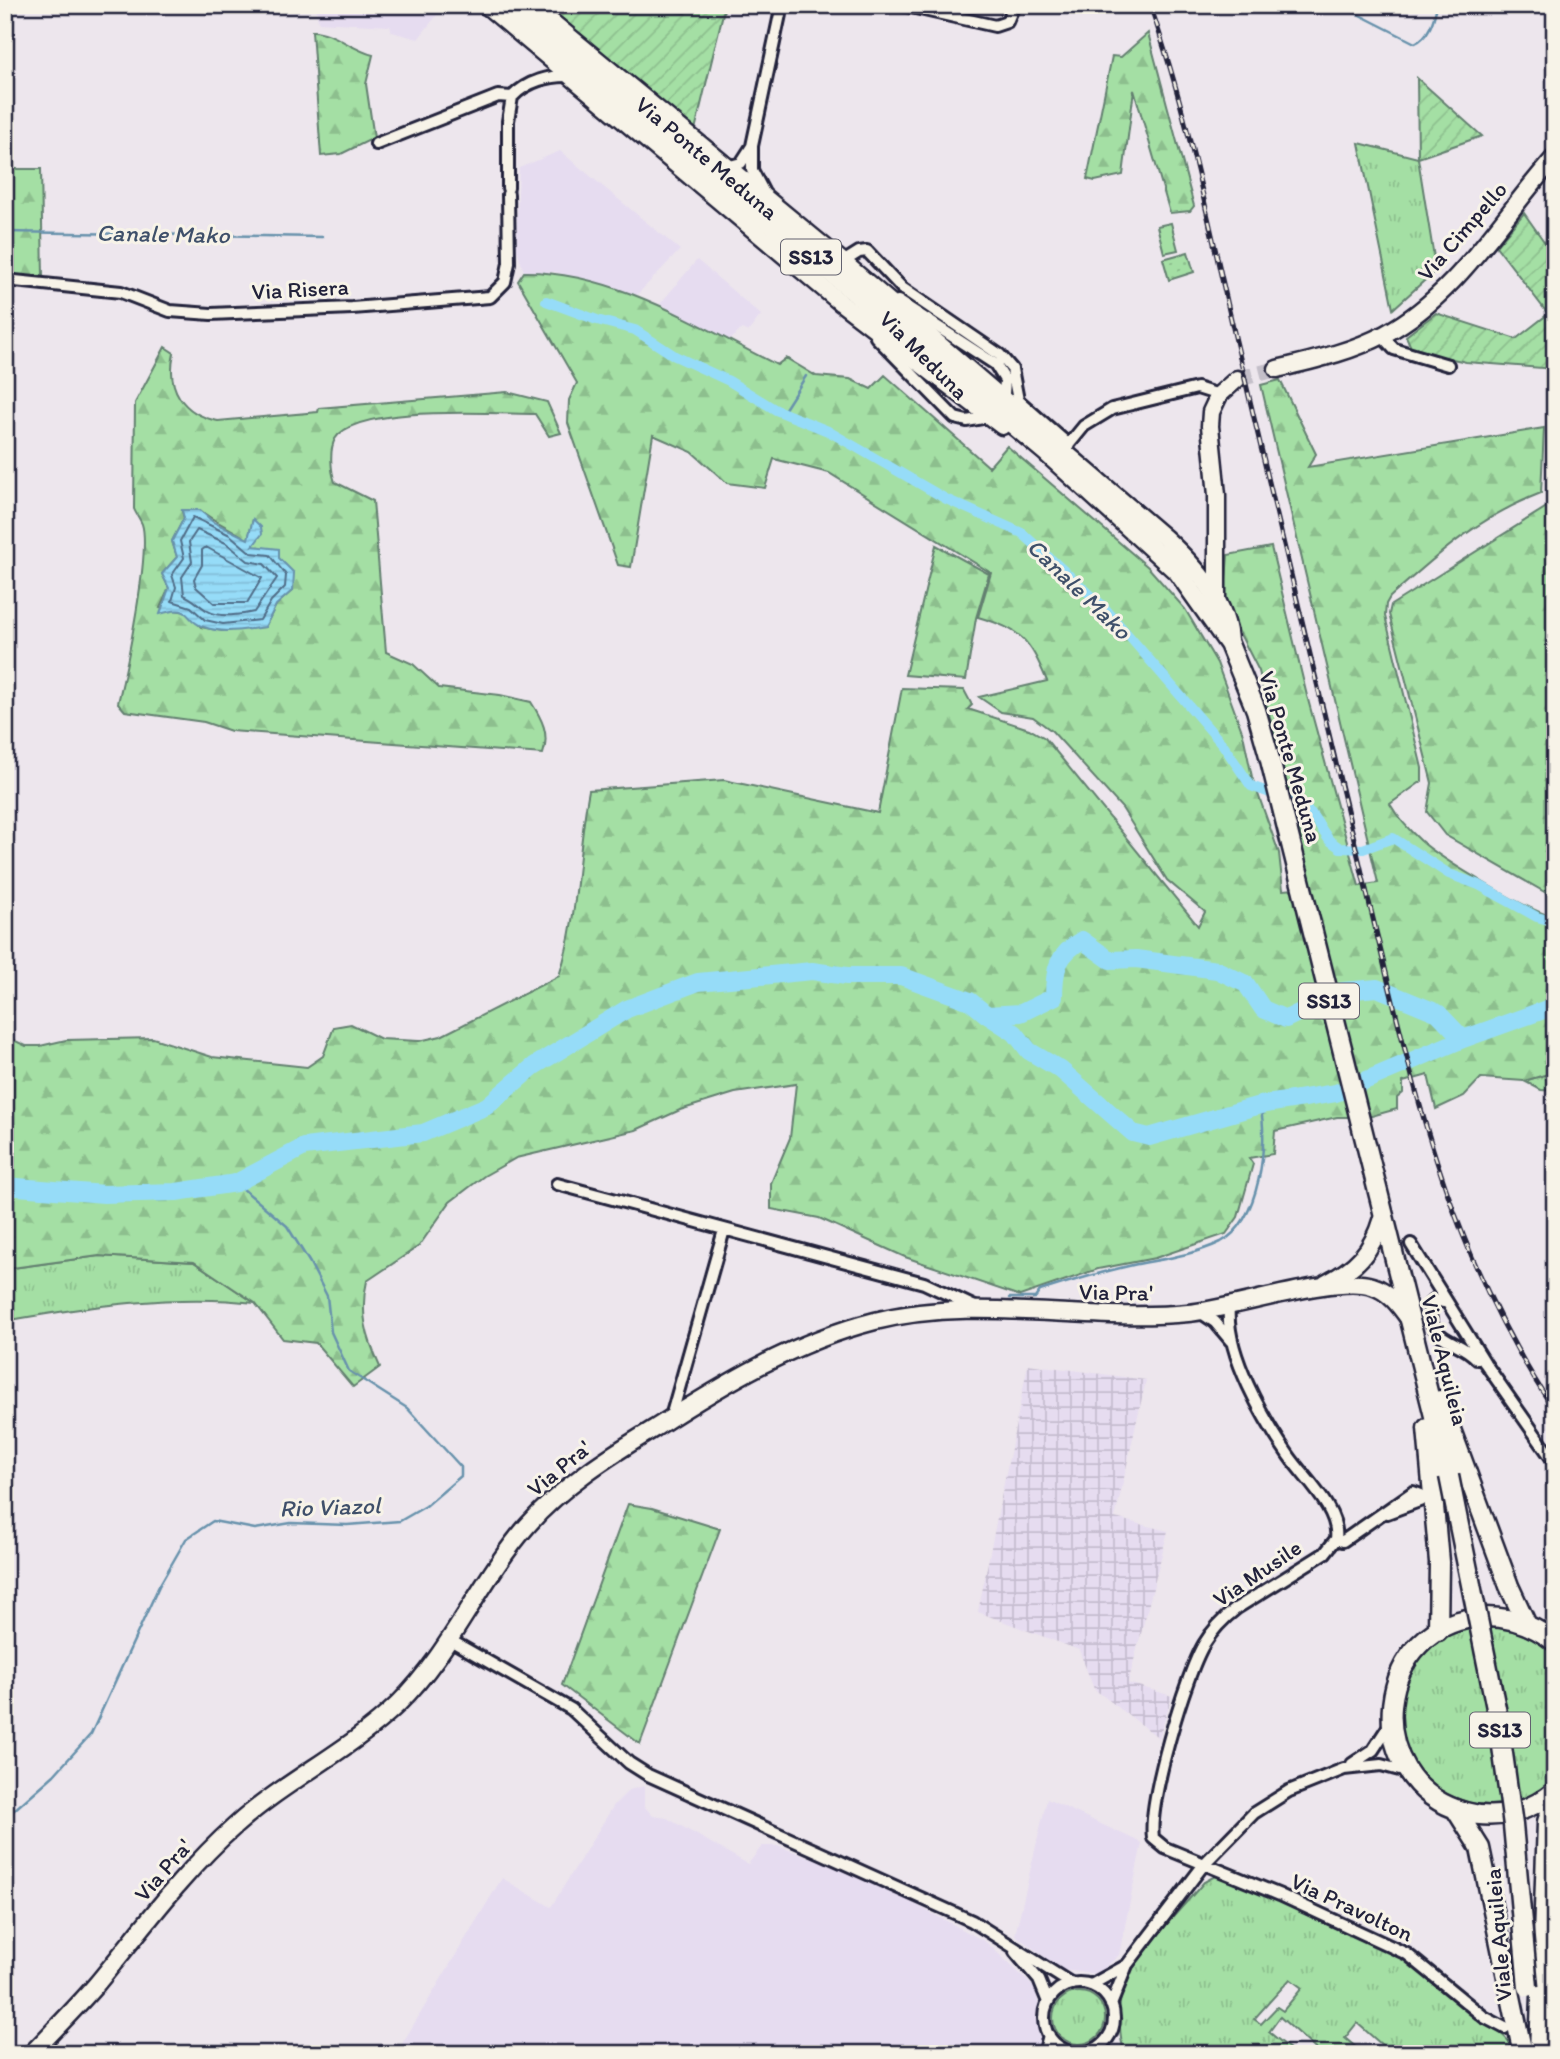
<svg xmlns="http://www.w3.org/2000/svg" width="1560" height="2059" viewBox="0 0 1560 2059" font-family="Itim,sans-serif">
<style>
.built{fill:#e6dcf0}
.industrial{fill:url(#industrial-grid)}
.grass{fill:url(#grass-tufts);stroke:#638070;stroke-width:2;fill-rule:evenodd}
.forest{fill:url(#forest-firs);stroke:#638070;stroke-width:2;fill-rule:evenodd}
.park{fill:url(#park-dots);stroke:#638070;stroke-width:2}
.garden{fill:url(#garden-furrows);stroke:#638070;stroke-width:2}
.pitch{fill:#a4dfa4;stroke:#638070;stroke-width:2}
.water{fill:url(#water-rules);stroke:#6892ac;stroke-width:2}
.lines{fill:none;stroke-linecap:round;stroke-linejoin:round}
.shore{stroke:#506c87;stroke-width:2}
.stream{stroke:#6892ac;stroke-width:2.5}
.canal{stroke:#96dcf8;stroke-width:10}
.river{stroke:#96dcf8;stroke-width:18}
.secondary-tunnel{stroke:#c4bfc9;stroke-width:16;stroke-dasharray:16 8;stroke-linecap:butt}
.street-casing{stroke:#22223b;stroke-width:16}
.secondary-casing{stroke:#22223b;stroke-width:21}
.primary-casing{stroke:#22223b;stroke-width:23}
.street{stroke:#f7f3e8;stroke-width:10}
.secondary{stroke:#f7f3e8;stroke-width:16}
.primary{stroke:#f7f3e8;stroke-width:18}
.rail-casing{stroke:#22223b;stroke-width:5}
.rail{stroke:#f7f3e8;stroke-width:2.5;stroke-dasharray:8;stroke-linecap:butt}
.primary-bridge-casing{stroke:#22223b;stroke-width:23;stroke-linecap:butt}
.primary-bridge{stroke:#f7f3e8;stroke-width:18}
.labels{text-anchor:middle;stroke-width:6;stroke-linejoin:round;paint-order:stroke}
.shield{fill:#f7f3e8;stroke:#62616f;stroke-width:2}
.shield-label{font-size:21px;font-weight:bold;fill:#22223b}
.street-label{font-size:23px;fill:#22223b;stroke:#f7f3e8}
.water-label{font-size:24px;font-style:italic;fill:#3f506a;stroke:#f7f3e8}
</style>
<defs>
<pattern id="industrial-grid" width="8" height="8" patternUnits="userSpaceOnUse" patternTransform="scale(1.75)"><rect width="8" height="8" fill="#e6dcf0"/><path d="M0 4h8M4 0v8" fill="none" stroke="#c5bccf"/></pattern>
<pattern id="grass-tufts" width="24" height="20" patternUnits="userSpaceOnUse" patternTransform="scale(1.75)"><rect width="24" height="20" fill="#a4dfa4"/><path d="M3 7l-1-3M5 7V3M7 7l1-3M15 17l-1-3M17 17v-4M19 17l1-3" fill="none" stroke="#8dbf8e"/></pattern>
<pattern id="forest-firs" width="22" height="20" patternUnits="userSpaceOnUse" patternTransform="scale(1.75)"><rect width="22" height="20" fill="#a4dfa4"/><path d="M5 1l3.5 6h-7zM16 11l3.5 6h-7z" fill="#8dbf8e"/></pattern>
<pattern id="park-dots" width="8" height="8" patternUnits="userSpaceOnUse" patternTransform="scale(1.75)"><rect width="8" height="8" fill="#a4dfa4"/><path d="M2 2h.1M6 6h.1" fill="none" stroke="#8dbf8e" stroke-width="1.8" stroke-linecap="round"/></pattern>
<pattern id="garden-furrows" width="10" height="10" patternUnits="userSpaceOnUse" patternTransform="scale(1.75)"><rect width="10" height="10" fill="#a4dfa4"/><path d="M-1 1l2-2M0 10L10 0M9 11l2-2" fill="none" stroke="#8dbf8e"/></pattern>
<pattern id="water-rules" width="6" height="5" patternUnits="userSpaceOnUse" patternTransform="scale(1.75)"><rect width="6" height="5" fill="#96dcf8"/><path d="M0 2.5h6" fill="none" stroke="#81bcd6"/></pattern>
</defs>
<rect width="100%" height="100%" fill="#ede6ed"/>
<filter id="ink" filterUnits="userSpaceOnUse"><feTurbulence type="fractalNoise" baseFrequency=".0143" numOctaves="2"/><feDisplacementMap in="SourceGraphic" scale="14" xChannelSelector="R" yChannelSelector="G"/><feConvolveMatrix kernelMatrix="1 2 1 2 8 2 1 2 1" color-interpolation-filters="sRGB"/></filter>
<g filter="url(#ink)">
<!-- built -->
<path class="built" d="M316,5H445L418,39L392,32L390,26L318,22Z
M560,151L680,250L635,297L556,272H524L516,246L519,168Z
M697,260L761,315L748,332L742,329L729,341L660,304Z
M644,1786V1806L653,1816L667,1818L748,1864L762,1846H777L830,1864L888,1890L986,1942L1035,1988L1039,2007L1041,2054H396L502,1878L551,1907L614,1805L629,1790Z
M1047,1799L1142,1843L1119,1955L1098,1974L1062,1970L1015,1935Z"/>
<!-- industrial -->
<path class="industrial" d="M1028,1364L1146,1380L1115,1518L1168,1531L1128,1683L1172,1696L1159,1738L1094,1689L1079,1650L978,1612Z"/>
<!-- grass -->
<path class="grass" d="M1359,143L1418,158L1436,270L1393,309Z
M1555,1072V1091L1541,1090L1524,1081Z
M99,1256L194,1262L255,1303C176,1293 84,1307 5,1321V1269Z
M1495,1626C1520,1631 1536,1639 1555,1655V1777C1526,1809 1484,1813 1447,1794C1434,1788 1422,1781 1414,1768C1401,1748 1398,1724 1401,1702C1409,1649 1445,1628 1495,1626Z
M1215,1876L1228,1878C1290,1907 1367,1935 1423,1972C1442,1985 1458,2004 1476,2018C1489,2028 1513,2035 1513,2054H1384L1382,2045L1357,2023L1345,2038L1364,2054H1321L1280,2017L1269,2032L1296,2054H1125C1119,2039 1117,2000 1124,1985C1139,1950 1179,1912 1204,1882ZM1290,1979L1302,1988L1283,2011L1277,2007L1261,2024L1254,2019Z
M1053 2018a26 26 0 1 1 52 0a26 26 0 1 1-52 0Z"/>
<!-- forest -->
<path class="forest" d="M312,31C331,30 352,50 373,55L366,84L374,138L341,154L321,156Z
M1148,33L1194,206L1190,211L1170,213L1134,90L1123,175L1095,181L1087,179L1112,56L1121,57Z
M5,169H41L43,276L5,275Z
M524,272C613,271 699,326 777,365L786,358L816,376L850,379L871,389L885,375L989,467L1007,446L1148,567L1185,609L1217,663L1243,734L1252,777L1279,853L1283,890L1310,888L1259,671L1239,632L1225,593L1228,555L1271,547L1307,696L1359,886L1378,883L1261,385L1280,380L1316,454L1308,467L1544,428L1541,493C1479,517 1439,553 1390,597L1386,604L1385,616L1422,768V781L1390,804C1398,818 1409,830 1421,841C1441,859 1531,913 1555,917V1072L1524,1081L1481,1078L1464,1096L1436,1109L1428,1075L1403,1082V1093L1397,1098V1109L1368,1117H1337L1275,1131L1273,1154L1249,1158L1253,1164L1238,1217L1226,1234L1155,1258L1098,1269L1020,1296L905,1257L819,1218L771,1209V1183L790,1138L796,1084L735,1093L680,1110L636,1130L516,1158L484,1176L450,1202L419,1246L367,1281C359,1313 367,1338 380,1367L353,1387L316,1343L283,1339L255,1303L194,1262L99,1256L5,1269V1036L26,1046H40L66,1040L153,1038L212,1057L307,1067L323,1056L334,1027L351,1024L381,1039L419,1041L441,1036L559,976C579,915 577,852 589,790L724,780L878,813L902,688L964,690L972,705L968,709L1029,729L1045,738L1198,926L1205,912L1167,880L1122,808L1052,731L1033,717L1001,712L979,697L1047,681C1029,639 1022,630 978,617L991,573L829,473L774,459L765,488L727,483L692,452L653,435L631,567L618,565L568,423L569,400L577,383L518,281Z
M165,347L174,353C166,388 182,414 218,421L318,412L319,408L507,392L547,402L561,433L549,436L535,414C495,414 356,404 335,439C329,450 331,471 335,482L373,501L386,652L413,664L439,688L500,695L531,702C542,719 550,734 543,754L231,731L204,722L125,711L118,703C126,670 151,552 142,524C140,519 136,514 134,509L135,403ZM200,510C215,523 232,528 248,540L253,519L256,539L253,546L293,590L276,605L265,627L222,631L201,627L187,612L160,608L169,588L162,574L177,557L172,541L184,518L182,511Z
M1553,503L1555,507V898L1445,835L1427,812L1432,783L1389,614L1391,605Z
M936,545L989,574L976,618L966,680L905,675Z
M628,1504L652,1508L720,1529L640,1744L562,1685Z"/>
<!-- park -->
<path class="park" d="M1188,252L1194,272L1169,280L1163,259Z"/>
<!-- garden -->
<path class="garden" d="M546,5H607L685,13L688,5H725L695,130Z
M1417,78L1482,136L1418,158Z
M1524,213L1555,257V369L1466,362L1412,350L1406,336L1436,313L1516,339L1548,314L1496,246Z"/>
<!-- pitch -->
<path class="pitch" d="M1171,223L1178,250L1164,253L1157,226Z"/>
<!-- water -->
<path class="water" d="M182,510H200L213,522L248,539L253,519L261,527L262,534L253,546L279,549V558L294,573L293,590L276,605L265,627C245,630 223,634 204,627C182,620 194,603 160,614L169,588L162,574L177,557L172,541L184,518Z"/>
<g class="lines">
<!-- shore -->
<path class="shore" d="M193,517L230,535L251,553L270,555L286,575L285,587L271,601L260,620L223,624L205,620L191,607L172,601L176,587L172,575L184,558L180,541Z
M197,530L226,543L248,561L264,564L277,578L254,612C242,615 219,618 208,611C199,606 194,599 184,595L182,577L192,562L189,542Z
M206,547L262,578L247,603H214L196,587L194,579L202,565V550Z"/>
<!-- stream -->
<path class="stream" d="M1340,5L1415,43C1429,37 1434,20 1437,5
M5,232L322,237
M783,412L806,376
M1009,1298H1035L1040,1291C1071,1281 1102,1272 1133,1265C1162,1259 1194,1255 1221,1242C1260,1221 1269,1143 1260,1105
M5,1818L54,1775L91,1734L159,1586L186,1539L213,1521L255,1529L291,1523L347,1525L400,1521L426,1506L461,1476V1467L407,1408L349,1371L331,1332L327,1296L310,1263L287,1226L236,1183"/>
<!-- canal -->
<path class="canal" d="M546,301L597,320L635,330L675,356L729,381L776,410L828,431L946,499L1022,533L1103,606L1223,745L1251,786L1292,801L1311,813L1329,840L1340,848L1363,849L1393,838L1449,874L1479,885L1537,917L1555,922"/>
<!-- river -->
<path class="river" d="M987,1015L1015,1033L1029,1051L1061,1070L1133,1133L1149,1137L1260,1105L1336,1093L1463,1039L1555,1006
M5,1186L104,1194L176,1192L236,1183L304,1147L423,1133L487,1106L534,1066L627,1009L698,982L812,971L847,976H901L970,1001L987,1015L1021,1013L1054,997C1054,969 1057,955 1082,940L1110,960L1136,959L1217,970L1246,984L1263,1009L1286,1019L1343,991L1377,988L1438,1013L1463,1039"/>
<!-- secondary-tunnel -->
<path class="secondary-tunnel" d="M1237,379L1277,369"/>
<defs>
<path id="street" d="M902,5L995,26L1007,22L1014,5
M376,144L498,96L512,97
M752,146L782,5
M727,167L741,163L752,146V170L763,191
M508,188V121L512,97C527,81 550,75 571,76
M843,262L859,252L867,251L902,288L1000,355L1012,369L1018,400L1069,445
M5,280L121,292L170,311L211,314L352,308L490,297L505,282L509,263L508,194
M898,301L995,364L1005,380L1004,394
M1382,336L1394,349L1448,365
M876,337L955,418L967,421L983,418
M1066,448L1084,426L1112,409L1197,388L1219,395
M557,1184L924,1283L977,1308
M1411,1244L1485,1363L1555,1463
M1444,1302L1434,1300L1430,1304C1427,1344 1457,1337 1477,1359
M1229,1308C1225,1353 1264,1420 1289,1456C1305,1479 1340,1510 1336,1539L1325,1553L1237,1608C1224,1618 1213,1629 1204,1644C1185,1676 1148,1801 1153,1838L1165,1848L1280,1895L1407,1954L1484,2017L1505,2028
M1200,1312L1215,1322L1231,1341
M671,1417L724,1230
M1336,1539L1343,1541L1413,1492L1421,1495L1422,1500L1387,1513
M450,1640L571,1709L629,1763L648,1775L972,1921L1072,1984
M1352,1764L1373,1750L1390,1724
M1015,1952L1039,1980L1048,2002
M1044 2018a35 35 0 1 1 70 0a35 35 0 1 1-70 0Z
M1091,1985L1127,1965
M1111,2005L1127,1965L1205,1863L1254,1813L1289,1791L1344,1769L1381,1765L1407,1772
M1044,2054L1049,2035"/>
<path id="secondary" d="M486,5L841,303L1002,426
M531,5L843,262L1165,538C1194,565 1229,602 1229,644
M1277,369C1314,360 1351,352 1385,334C1458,295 1501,217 1555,157
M1217,602V495L1210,426L1211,412L1219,395L1237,379
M1325,1284C1356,1268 1372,1252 1382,1218
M31,2054C53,2031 75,2009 95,1986C140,1932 182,1873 235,1826C286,1780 348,1752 398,1704C451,1652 479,1581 527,1526C563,1485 609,1456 655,1428C725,1383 793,1342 875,1321C977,1295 1084,1323 1188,1313C1234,1309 1334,1274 1372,1286C1389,1291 1400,1306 1409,1319"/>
<path id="primary" d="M509,5L1046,452L1178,572L1229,644L1256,710L1268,752L1449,1476
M1440,1400L1509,1586L1527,1625
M1427,1428L1439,1562L1438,1631
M1555,1642C1535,1626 1512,1617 1486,1617C1373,1619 1356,1782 1465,1812C1496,1821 1530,1812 1555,1791
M1456,1810L1480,1848L1523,2054
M1539,2054L1547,1822L1555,1797"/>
</defs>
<!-- street casing -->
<use href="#street" class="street-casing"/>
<!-- secondary casing -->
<use href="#secondary" class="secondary-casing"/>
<!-- primary casing -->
<use href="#primary" class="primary-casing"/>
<!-- street -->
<use href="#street" class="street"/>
<!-- secondary -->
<use href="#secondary" class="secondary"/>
<!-- primary -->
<use href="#primary" class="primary"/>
<defs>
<path id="rail" d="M1150,5C1188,114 1210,229 1236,341C1280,528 1323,715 1369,902C1414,1087 1446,1249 1555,1411"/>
</defs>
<!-- rail casing -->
<use href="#rail" class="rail-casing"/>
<!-- rail -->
<use href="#rail" class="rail"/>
<defs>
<path id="primary-bridge" d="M1449,1476L1498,1718L1513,1825L1528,1987"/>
</defs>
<!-- primary-bridge casing -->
<use href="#primary-bridge" class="primary-bridge-casing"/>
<!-- primary-bridge -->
<use href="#primary-bridge" class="primary-bridge"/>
</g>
</g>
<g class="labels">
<!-- shield labels -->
<g class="shield">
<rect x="781" y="239.5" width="60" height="35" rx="5"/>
<rect x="1299" y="983.5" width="60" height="35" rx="5"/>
<rect x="1470" y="1712.5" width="60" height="35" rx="5"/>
</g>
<g class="shield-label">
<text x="811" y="264">SS13</text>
<text x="1329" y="1008">SS13</text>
<text x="1500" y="1737">SS13</text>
</g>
<!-- street labels -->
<g class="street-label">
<text transform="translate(707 158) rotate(40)" y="8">Via Ponte Meduna</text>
<text transform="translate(1462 231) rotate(-49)" y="8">Via Cimpello</text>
<text transform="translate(300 289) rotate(-3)" y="8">Via Risera</text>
<text transform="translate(924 355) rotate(45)" y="8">Via Meduna</text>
<text transform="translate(1291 757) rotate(74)" y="8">Via Ponte Meduna</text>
<text transform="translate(1116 1292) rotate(1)" y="8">Via Pra'</text>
<text transform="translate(1445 1360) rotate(76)" y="8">Viale Aquileia</text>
<text transform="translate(559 1468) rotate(-39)" y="8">Via Pra'</text>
<text transform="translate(1257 1573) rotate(-34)" y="8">Via Musile</text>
<text transform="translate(163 1870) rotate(-49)" y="8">Via Pra'</text>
<text transform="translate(1352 1907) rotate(25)" y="8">Via Pravolton</text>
<text transform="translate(1498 1935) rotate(-95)" y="8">Viale Aquileia</text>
</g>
<!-- water labels -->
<g class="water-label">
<text transform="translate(163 234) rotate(1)" y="8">Canale Mako</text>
<text transform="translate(1079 589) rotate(44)" y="8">Canale Mako</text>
<text transform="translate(330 1507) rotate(-2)" y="8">Rio Viazol</text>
</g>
</g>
<!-- margin -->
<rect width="1560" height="2059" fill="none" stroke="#f7f3e8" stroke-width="28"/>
<rect x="14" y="14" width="1532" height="2031" fill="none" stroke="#22223b" stroke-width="2.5" filter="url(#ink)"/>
</svg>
